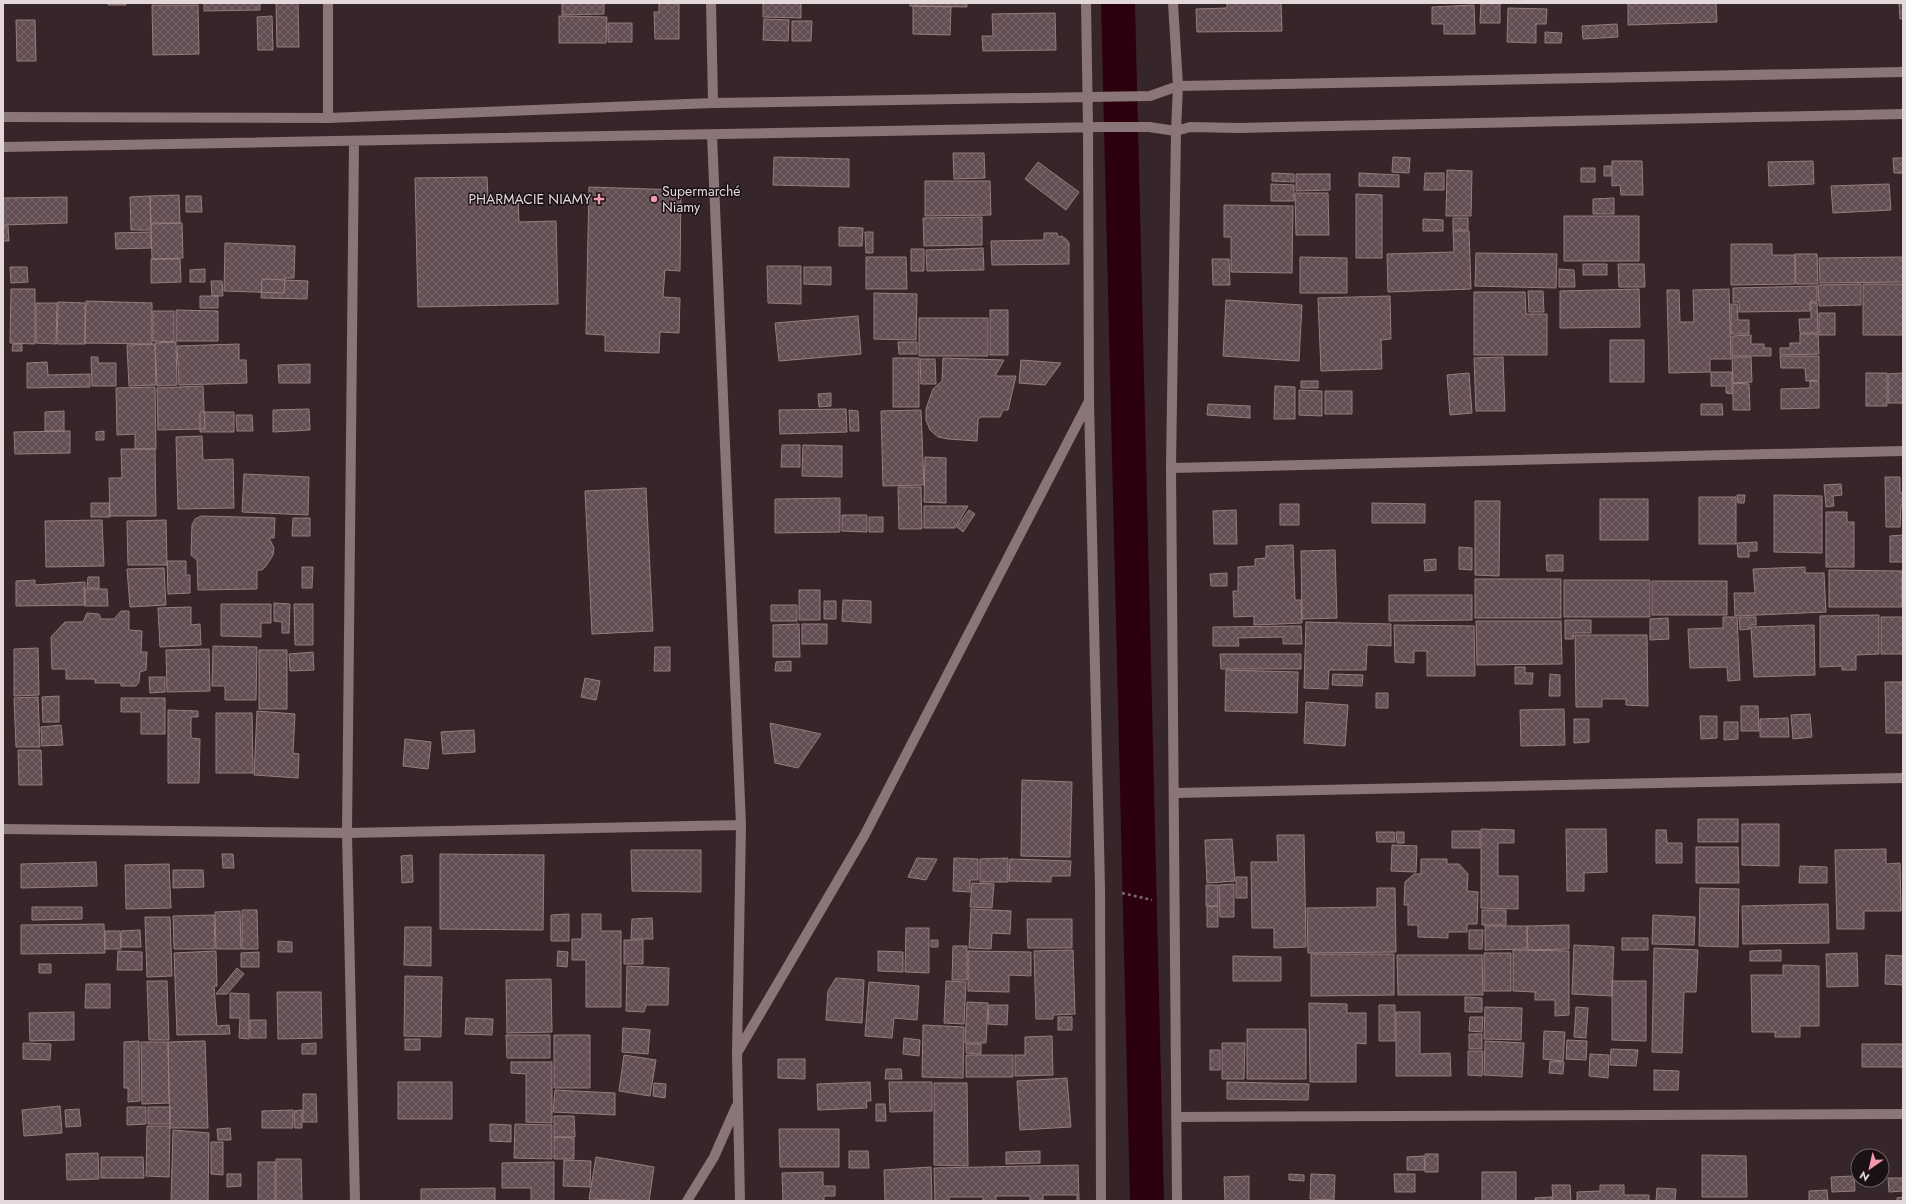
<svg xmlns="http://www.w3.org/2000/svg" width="1906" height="1204" viewBox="0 0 1906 1204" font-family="Jost,sans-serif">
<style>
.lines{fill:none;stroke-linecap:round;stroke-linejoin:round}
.canal{stroke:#2d000f;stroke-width:34}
.building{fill:url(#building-cross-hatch);stroke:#937d81}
.path{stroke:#78696c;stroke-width:2.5;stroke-dasharray:3 3;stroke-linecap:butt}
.minor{stroke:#8a7578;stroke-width:10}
.poi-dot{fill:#f29aad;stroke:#191113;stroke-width:1.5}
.labels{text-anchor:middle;stroke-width:3;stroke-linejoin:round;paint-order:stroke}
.poi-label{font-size:14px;fill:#e3d7d9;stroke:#191113;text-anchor:start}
</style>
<defs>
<pattern id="building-cross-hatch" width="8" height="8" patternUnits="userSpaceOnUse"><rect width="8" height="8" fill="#634f53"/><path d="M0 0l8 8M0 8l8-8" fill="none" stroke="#79686b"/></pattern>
</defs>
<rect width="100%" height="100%" fill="#372629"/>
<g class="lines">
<!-- canal -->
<path class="canal" d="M1118,3L1147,1201"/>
</g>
<!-- building -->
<path class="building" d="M108,3H126V5H108Z
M204,3H260V10L204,11Z
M276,3H298L299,47H277Z
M562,3H604V14L562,15Z
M659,3H679V39H655L654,12H659Z
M763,3H801V18L763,17Z
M910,3H967V7L910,6Z
M1227,3H1281L1282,31L1197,32L1196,9L1227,8Z
M1481,3H1500V23H1480Z
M1628,3H1716L1717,22L1628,25Z
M1899,3H1903V18L1900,19Z
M152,5H198L199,54L153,55Z
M1474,5L1475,34H1444V24H1432V7Z
M913,6L951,7L950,35L913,34Z
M1508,8L1547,9L1546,24H1536V43L1507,42Z
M1055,13L1056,50L983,51L982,36H993L992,14Z
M272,16L273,50H258L257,17Z
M559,16L607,17L606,43H559Z
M764,19L789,20L788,41L763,40Z
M16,20H35L36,61H17Z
M792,21H812L811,41H792Z
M608,23H632V42H608Z
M1617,24L1618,37L1583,39L1582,26Z
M1545,32L1562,33L1561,43H1545Z
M953,153H984L985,178L954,179Z
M774,157L849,159V187L773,185Z
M1393,157L1410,158L1409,173L1392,172Z
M1893,158H1903V173H1894Z
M1612,161H1642L1643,195H1621L1620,185L1612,186Z
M1813,161L1814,184L1769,186L1768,162Z
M1038,162L1079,192L1066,210L1025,179Z
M1604,166H1611V176H1604Z
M1581,168H1595V182H1581Z
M1447,170L1472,171L1471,216H1446Z
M1272,173L1294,174V182L1272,181Z
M1359,173L1399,175V187L1359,186Z
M1425,173H1444V190H1424Z
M1296,174H1330V190L1296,191Z
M487,177L488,198H518L519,222L556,221L558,304L418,307L415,178Z
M925,181H990L991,215L925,216Z
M1271,184L1294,185V201H1271Z
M1889,184L1891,210L1833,213L1831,186Z
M589,187L681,190L680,271L665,270L663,297L680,298L679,333L660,332L659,353L605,351V335L586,334Z
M1295,193H1328L1329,235H1296Z
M1356,194L1382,195V258H1356Z
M179,195L180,223H151L150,196Z
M150,196L151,230H131L130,197Z
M186,196H201L202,212H186Z
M67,197V223L3,225V198Z
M1614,198V214H1593V199Z
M1224,205L1293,206L1292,273L1231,272V237H1224Z
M1564,216H1639V261H1564Z
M982,217V245L924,246L923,218Z
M1453,218H1468V230H1453Z
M1423,219L1443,220V231H1423Z
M182,223L183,258L152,259L151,224Z
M3,226H8L9,241H3Z
M839,227L863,228L862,246H839Z
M1453,231H1469L1471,289L1388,292L1387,254L1454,252Z
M151,232V248L116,249L115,233Z
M865,232H873V253H866Z
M1044,233H1057L1058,237L1062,236L1067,240L1069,243V264L992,265L991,241L1044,240Z
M225,243L295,246L294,278H285L284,293L224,291Z
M1731,244H1772V255H1795V284L1731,285Z
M983,248L984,270L927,271L926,250Z
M911,249H924V271H911Z
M1476,253L1557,254L1556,288L1475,286Z
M1795,254H1817L1818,284H1796Z
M866,257H906L907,289H866Z
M1300,257L1347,258V293H1300Z
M1903,257V282L1820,283L1819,258Z
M151,259H180L181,282L151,283Z
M1212,259H1229L1230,285H1213Z
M1583,264H1607V275H1583Z
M1618,264H1644L1645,287H1619Z
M767,266H801V304L768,303Z
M10,267H27L28,282L11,283Z
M804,267H831V285L804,284Z
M205,269V282H190V270Z
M1559,269L1574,270L1575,287H1559Z
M262,279L308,281L307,299L261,298Z
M211,281H222L223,296H212Z
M1861,284V305L1819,306L1818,285Z
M1863,284H1903V335H1863Z
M1817,286V302H1810V311L1739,312V302H1733V288Z
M11,289H35V344L10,343Z
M1639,289L1640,327L1560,328V291Z
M1729,289L1731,359H1710V372L1669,373L1667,290H1679L1680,322H1694L1693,290Z
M1528,291H1543L1544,312H1529Z
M1474,292H1525L1526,314H1547V355H1474Z
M874,293L917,294L916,340L874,339Z
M200,296H218V308H200Z
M1390,296L1391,339L1381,340L1382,369L1321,371L1318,298Z
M1226,300L1302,305L1299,361L1223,356Z
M86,301L152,303V344L85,343Z
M58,302L85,303V344H57Z
M36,303H57L56,344L36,343Z
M1811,303H1817L1818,333H1800L1799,319H1811Z
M1731,304H1737L1738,320H1749V334H1731Z
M176,310L218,311V341H176Z
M990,310H1008V355H990Z
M153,311H174V342L153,341Z
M1819,313H1835V335H1819Z
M858,316L861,354L779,361L775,323Z
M919,318H988V356H919Z
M1800,334H1818L1819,354L1780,355V348H1790V343H1800Z
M1751,335V344H1764V348H1771V356H1732V336Z
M1610,340H1644V382H1610Z
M176,342L177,385L157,386L155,343Z
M898,342H917V354H899Z
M13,344H22V351H12Z
M155,344L156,385L129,386L127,345Z
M239,344V360H246L247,383L179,385L177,346Z
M1780,356H1819V380L1806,381L1805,368H1781Z
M91,357H98V363H116V386H92Z
M1503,357L1505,411H1476L1474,358Z
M1732,357H1751L1752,382L1733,383Z
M893,358H919V407H893Z
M943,358L1004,360L995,376H1016L1008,410H1003L1000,417H980L978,420L977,441L948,439L938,437L930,430L926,420V409L933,389L942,381Z
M920,359H935L936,384H921Z
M1021,360L1061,363L1045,385L1019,383Z
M47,362L48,375L90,374V387L27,388V363Z
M310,364V383H279L278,365Z
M1711,372H1732V394L1726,393V386H1711Z
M1469,373L1472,413L1450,415L1447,375Z
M1866,373H1887V406H1866Z
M1903,373V403H1888V374Z
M1301,381H1318V388H1301Z
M1810,381H1819V408L1781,409V389L1810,388Z
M1733,383L1749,384L1750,410H1733Z
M203,386L205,429L158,430L157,388Z
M1275,386L1295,387V419H1274Z
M155,387L156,449H135V434L117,435L116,388Z
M1299,390L1322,391V416L1299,415Z
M1325,391H1352V414H1325Z
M831,393V406L819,407L818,394Z
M1208,404L1250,406V418L1207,415Z
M1701,404H1722L1723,415H1701Z
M309,409L310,430L273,432V410Z
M846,409L847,432L780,434L779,410Z
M849,410L858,411L859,431H850Z
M921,410L924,485L883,486L881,411Z
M64,411V431H45V412Z
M200,412H234V432H200Z
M236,415H252L253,431H237Z
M70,431V453L15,454L14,432Z
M104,431V440H96V432Z
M202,436L203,460L233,459L234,508L178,509L176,437Z
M782,445H800V467H781Z
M803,445L842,446V477L802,476Z
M121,449H155L156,516H110L109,478H122Z
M925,457L946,458V503L924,502Z
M244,474L309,477L308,515L242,512Z
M1885,477H1900V493H1903V504L1901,505L1900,527H1886Z
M1841,484L1842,495L1833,496L1834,506L1826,507L1824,485Z
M898,487H921L922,529H899Z
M646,488L653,631L592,634L585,491Z
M1737,495H1745L1744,503H1738Z
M1774,495L1822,496V553L1774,552Z
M1699,497H1736V544H1699Z
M840,498V532L775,533V499Z
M1600,499H1648V540H1600Z
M1475,501H1500L1499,576L1475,575Z
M91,503H109L110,517H91Z
M1372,503L1425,504V523H1372Z
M1280,504H1299V525H1280Z
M924,506H968L955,528H924Z
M969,510L975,514L963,532L957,527Z
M1236,510L1237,544H1214L1213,511Z
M1826,512H1847V522H1854V567H1826Z
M842,515H867V532L842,531Z
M201,516L275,518L274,538H269L274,548L273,555L266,566L262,570H257V589L198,590L197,560L191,555L192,525L195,519Z
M869,517H883V532H869Z
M293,518H310V536H292Z
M102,520L104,566L46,567L45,521Z
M166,520L167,565H128L127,521Z
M1903,535V562H1890V536Z
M1757,542V551H1749V557H1738L1737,543Z
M1293,545L1295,600H1301L1302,623L1254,625V616L1234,617L1233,591H1238V567L1255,566V559L1266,558V546Z
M1459,547L1472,548V570L1459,569Z
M1335,550L1337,618L1302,619L1301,551Z
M1546,555H1563V571H1547Z
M1436,559V570L1425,571L1424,560Z
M167,561H186V575H190V593L168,594Z
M302,567H313L312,588H302Z
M1805,567V573H1824L1826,612L1735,616L1734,593H1755L1753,569Z
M164,568L166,605L130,607L127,569Z
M1829,570L1902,571V607H1829Z
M1227,573V586H1211L1210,574Z
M88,577H99V588H87Z
M1475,579H1561V618H1475Z
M35,580V585L85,582V605L16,606V581Z
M1564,580H1650V617H1564Z
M1652,581H1727V615H1652Z
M84,589H107L108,606H85Z
M799,590H820V620H799Z
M1389,595H1472V620L1389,621Z
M843,600L871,601V623L842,621Z
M824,601H836V619H824Z
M274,603L290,604L289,633H282V622L274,621Z
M221,604H271V623H261V637L221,636Z
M294,604H313V645H295Z
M771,605H797V621H771Z
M191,607V625L200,624L201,645L160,647L158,608Z
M121,611H129V630L142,631L141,652H147L146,670L140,672L139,682L136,686H121V683H95V679H66V669H52L51,637L65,622H83L87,613L99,614L101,619H114Z
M1879,615V654L1856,655V670H1842V666L1820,667V616Z
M1723,617H1737L1740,680L1728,681L1727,667L1690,668L1688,629L1723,628Z
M1739,617H1756V625H1750V629L1740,630Z
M1881,617H1903V654H1881Z
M1668,618L1669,639L1650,640V619Z
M1565,620H1591V633H1574L1573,639H1565Z
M1476,621H1561L1562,664L1477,665Z
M1306,622L1391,624V646L1367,645L1366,670H1329L1328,689L1304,688Z
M799,624L800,657H773V625Z
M802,624H827V644H802Z
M1394,625L1474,626L1475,676H1427V651H1414V663L1395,662Z
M1814,625L1815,675L1754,677L1751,627Z
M1301,626L1302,644H1283V637L1238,638L1239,646H1213V627Z
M1575,635H1647L1648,706L1626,705V699H1602V707H1576Z
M213,646L257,647L256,700H225V686H212Z
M655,647H670V671H654Z
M38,648L39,695L14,696V649Z
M209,649L210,691L167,692L166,650Z
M259,650H287V709H259Z
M313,652L314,670L290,671L289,654Z
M1220,654H1301V669H1221Z
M791,661V671H775L776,662Z
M1515,667H1525V673H1533L1532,684H1515Z
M1226,670L1298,672L1297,713L1225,711Z
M1333,674L1363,675L1362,686L1332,685Z
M1550,674L1560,675V696H1549Z
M149,677H165V692L150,693Z
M585,678L600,681L596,700L581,697Z
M1885,682H1903V733H1886Z
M1376,693H1388V708H1376Z
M59,696V722H43L42,697Z
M38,697L40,747H16L14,698Z
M121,698H165V734H141V712H121Z
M1306,702L1348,705L1345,746L1304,743Z
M1741,706H1758L1759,731H1741Z
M1564,709L1565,745L1521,746L1520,710Z
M168,710L198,711V717H191V738L200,739L199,783H168Z
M257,711L295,714L293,753L299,754L298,778L254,775Z
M216,713H252L253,773H216Z
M1810,714L1812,737L1793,739L1791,715Z
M1700,716H1717V738L1701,739Z
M1788,718L1789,737H1760V719Z
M1574,719H1589V742L1574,743Z
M1724,722H1738V739L1724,740Z
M770,723L821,734L798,768L775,763Z
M61,725L63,745L42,746L41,727Z
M474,730L475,752L443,754L441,732Z
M405,739L431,742L428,769L403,766Z
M18,750H41L42,785H19Z
M1022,780L1072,782L1070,857L1021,856Z
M1698,819H1738V842H1698Z
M1742,824H1779V866L1742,865Z
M1481,829L1514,830V843H1498V876H1518V909L1481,908Z
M1566,829H1606L1607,872L1584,873V891H1567Z
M1656,830H1666L1667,843H1682V863H1656Z
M1452,831H1480V848H1452Z
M1376,832H1394L1395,842H1377Z
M1396,832H1404V843H1397Z
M1277,835H1304L1306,947L1274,948V928H1252L1251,862H1278Z
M1232,839L1235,881L1207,883L1205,840Z
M1392,845L1417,846L1416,872L1391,871Z
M1696,847H1738L1739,883H1696Z
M1886,849V864L1900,863L1901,911H1864V929H1837L1835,850Z
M631,850H701V892L632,891Z
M222,854H233L234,868H223Z
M440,854L544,855L543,930L440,929Z
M412,855L413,882L402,883L401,856Z
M917,858L937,859L926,880L908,877Z
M954,858L978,859V880H970V892L953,891Z
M1008,858V882H980V859Z
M1010,859L1071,861L1070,876H1051V882L1009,881Z
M1421,859H1447V864H1459L1468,874L1467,891L1478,892L1477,924H1467V932H1448V938L1418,937V925H1408V905H1404L1405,882L1414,874H1421Z
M96,862L97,886L21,888V864Z
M169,864L171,908L126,909L125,865Z
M1800,866L1827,867V883H1799Z
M173,870H203L204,887L173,888Z
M1236,877H1247V898H1236Z
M972,883L994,884L992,908L970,907Z
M1234,884V917H1220L1219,885Z
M1206,885H1218V906H1206Z
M1377,888H1395L1396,952L1308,953L1307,908L1377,907Z
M1700,888L1739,889L1738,947L1699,946Z
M1828,904L1829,943L1743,944L1742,906Z
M1218,906V927H1207V907Z
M32,907H82V919L32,920Z
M971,909L1011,911L1010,934L992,933L991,949L969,948Z
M242,910H257L258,949H242Z
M1482,910H1506V925H1482Z
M240,911L241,949H216L215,912Z
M569,914V941H551V915Z
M582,914H601V931H621V1007H586V960H572V939H582Z
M214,915L215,949H174L173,916Z
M1653,915L1695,917L1694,945L1652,944Z
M145,917H170L172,976L147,977Z
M652,918L653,939H631L632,919Z
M1027,919H1072V948H1028Z
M104,924L105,953L21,954V925Z
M1569,925V949L1528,950L1527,926Z
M1485,926H1527V949L1485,950Z
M405,927H431V966L404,965Z
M906,928H929V973L905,972Z
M140,930L141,947H121V931Z
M1469,930H1483L1482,949H1469Z
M105,931H120L121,949H105Z
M1622,938H1648V950H1622Z
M624,940H643V964H624Z
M931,940H938V947H931Z
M278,941L292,942V952H278Z
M1574,945L1614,947L1612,996L1572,994Z
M953,946H967V980H952Z
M1654,948L1698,950L1696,992H1684L1682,1053L1652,1052Z
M1073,950L1075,1014L1053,1015V1019H1036L1034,951Z
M1513,950L1569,951V1015L1555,1016V1000H1535V992L1513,991Z
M1781,950V961H1750V951Z
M118,951L142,952V970H117Z
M216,951L217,986H214L217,1026L229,1025L230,1034L177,1035L174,953Z
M558,951L568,952L567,967L557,966Z
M878,951L903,952V972L878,971Z
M968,951L1031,952V976L1009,975V992L968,991Z
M259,952V967H241V953Z
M1484,953H1511V991H1484Z
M1857,953L1858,986L1827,987L1826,954Z
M1311,954H1394V995L1311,996Z
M1397,955H1482L1483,995H1398Z
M1886,955L1903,956V985L1885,984Z
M1233,956L1281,957V981H1233Z
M39,964H51V973H39Z
M1783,965L1819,966V1026H1800V1037H1775V1032H1752L1751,975H1783Z
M627,966L669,968L668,1005H646L644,1012L626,1011Z
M237,968L244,974L227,994H216Z
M405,976L442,977L441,1037L404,1036Z
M836,978L864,980L862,1023L826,1020L828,991Z
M551,979L552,1032L507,1033L506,980Z
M147,981H167L169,1040H149Z
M946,981L966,982L964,1024L944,1023Z
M1612,981H1646V1041L1612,1040Z
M869,982L919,986L917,1020L894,1018L892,1038L865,1036Z
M86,984H110V1008H85Z
M277,992H321L322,1038L278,1039Z
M230,993L249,994V1039L239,1038L240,1018H230Z
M1465,997L1482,998V1012H1465Z
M967,1002L988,1003L986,1043H965Z
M1309,1003L1347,1004V1013H1366V1044L1356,1043V1082H1310Z
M989,1005H1008L1007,1025L988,1024Z
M1379,1005H1395V1041H1379Z
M1485,1007L1522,1008L1521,1040L1484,1039Z
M1576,1007L1588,1008L1586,1038L1574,1037Z
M74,1012V1040L30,1041L29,1013Z
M1396,1012H1420V1054L1450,1053L1451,1076H1396Z
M1058,1017H1072V1030H1058Z
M1470,1017H1483L1482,1032L1469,1031Z
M466,1018L493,1019L492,1035L465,1034Z
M250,1020H266V1038H250Z
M923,1025L964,1027L963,1078L922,1077Z
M623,1028L650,1030L648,1054L622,1052Z
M1247,1029H1306V1079H1247Z
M1544,1031L1565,1032L1563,1061L1543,1059Z
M1469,1034H1482V1049H1469Z
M506,1035H550V1058H507Z
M554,1035H590V1088H554Z
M1052,1036L1053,1075L1015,1076V1055H1025V1037Z
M904,1038L920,1040L919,1056L903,1054Z
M405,1039H420V1050H405Z
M1567,1040L1587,1041L1586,1060L1566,1059Z
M139,1041L140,1101L128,1102V1088H124V1042Z
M205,1041L208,1128H170L168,1042Z
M1485,1041L1524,1043L1522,1077L1484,1075Z
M141,1042H168L169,1103L142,1104Z
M23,1043L51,1044L50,1060L23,1059Z
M316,1043V1054H302V1044Z
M1222,1043H1245L1244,1079H1222Z
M966,1044H981V1054L966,1053Z
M1862,1044H1903V1067H1862Z
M1611,1049L1638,1050L1636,1066L1610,1065Z
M1210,1050H1220V1070H1210Z
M1468,1051H1483L1482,1076L1468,1075Z
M1590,1054L1609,1055L1608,1078L1589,1076Z
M624,1055L656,1060L650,1096L619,1091Z
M966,1055H1013V1077H966Z
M778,1059H805V1079L778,1078Z
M1550,1061L1564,1062L1563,1074L1549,1073Z
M511,1062H552V1123L526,1122V1074L511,1073Z
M886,1069H901L902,1079H885Z
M1654,1070L1679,1071L1678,1090H1654Z
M1067,1078L1071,1127L1020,1130L1017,1081Z
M398,1082H452V1119H398Z
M870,1082L871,1101H866L867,1108L818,1110L817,1084Z
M889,1082H932V1111L890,1112Z
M1227,1082L1309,1084L1308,1100L1227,1099Z
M654,1083L666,1084L665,1098L653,1096Z
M934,1083H967L968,1166L934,1165Z
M555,1090L615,1093V1115L553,1112Z
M303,1094H316L317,1122H303Z
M876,1104H885L886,1121H876Z
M60,1106L62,1133L24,1136L22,1110Z
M127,1107H146V1124L127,1125Z
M148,1107H170V1124H148Z
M79,1109L81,1126L66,1127L65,1110Z
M293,1110V1128H262V1111Z
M302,1110V1128H295L294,1111Z
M554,1116H574L575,1137H554Z
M490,1124L511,1125V1142L490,1141Z
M515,1124L552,1125V1159L514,1158Z
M147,1126H170L169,1177L146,1176Z
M230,1128L231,1140H218L217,1129Z
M779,1129H839V1167H780Z
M173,1130L209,1133L208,1201H171Z
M554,1137L574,1138V1159H554Z
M211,1142H223V1175L211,1174Z
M849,1151H868L869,1168H849Z
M1040,1151V1163L1006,1164V1152Z
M98,1153L99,1179L67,1180L66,1154Z
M1425,1154H1438V1172H1425Z
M1702,1155L1746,1156L1747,1197H1702Z
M1424,1156L1425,1170H1407V1157Z
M101,1157H143L144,1178H101Z
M596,1157L654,1167L649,1201L589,1199Z
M276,1159H301L302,1201H276Z
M564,1160L591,1161L590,1187L563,1186Z
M258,1162H275V1201H258Z
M554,1162V1201H531V1188H502V1163Z
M1078,1165L1079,1201H1077V1195H1043V1201H1030V1196H996V1201H983V1197H949V1201H935L934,1168Z
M931,1167L932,1201H885L884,1170Z
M823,1172V1186H835V1196H824V1201H783L782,1173Z
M1482,1172H1516V1201H1482Z
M227,1174H241V1186L227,1187Z
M1289,1174L1304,1175V1181L1289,1180Z
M1311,1174L1335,1175L1334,1200L1310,1199Z
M1394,1174H1415V1192H1395Z
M1249,1176V1201H1225L1224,1177Z
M1854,1176L1855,1191L1832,1192L1831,1177Z
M1888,1178H1903V1191L1889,1192Z
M1552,1185H1570L1571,1201H1553Z
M1600,1185H1624V1195H1649V1201H1577V1192L1600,1191Z
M495,1188V1201H421V1189Z
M1657,1188L1676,1189L1675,1201H1656Z
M1827,1190L1828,1201H1809V1191Z
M1552,1197V1201H1535V1198Z
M1903,1197V1201H1897V1198Z"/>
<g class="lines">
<!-- path -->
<path class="path" d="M1122,893L1152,900"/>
<!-- minor -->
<path class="minor" d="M711,3L713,103
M1086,3L1088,127L1089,402L1100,887L1101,1201
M1173,3L1178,86L1176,131L1171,468L1177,1201
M3,117L328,118L713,103L1150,96L1178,86L1903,72
M328,118V3
M712,135L741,825L737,1054L740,1201
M354,142L347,833L355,1201
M3,147L1103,127H1149L1176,131L1190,127L1239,128L1903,114
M1171,468L1903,451
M1175,793L1903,778
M3,829L347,833L741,825
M737,1053L864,836L1088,403
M1176,1117L1903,1114
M687,1201L714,1157L736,1107"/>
</g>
<!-- markers -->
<g class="poi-dot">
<path d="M597 193h4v4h4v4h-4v4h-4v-4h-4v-4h4z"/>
<circle cx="654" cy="199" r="4"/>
</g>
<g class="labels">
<!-- poi labels -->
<g class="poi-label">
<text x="662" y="196">Supermarché<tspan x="662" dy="16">Niamy</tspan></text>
<text x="591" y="204" text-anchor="end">PHARMACIE NIAMY</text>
</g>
</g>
<!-- border -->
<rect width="1906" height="1204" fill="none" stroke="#e3d7d9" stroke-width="8"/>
<!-- north arrow -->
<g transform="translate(1870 1168) rotate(214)"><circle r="19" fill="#191113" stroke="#6a6062"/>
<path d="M0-3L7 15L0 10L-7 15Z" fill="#f29aad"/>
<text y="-6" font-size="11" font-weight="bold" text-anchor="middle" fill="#e3d7d9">N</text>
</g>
</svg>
